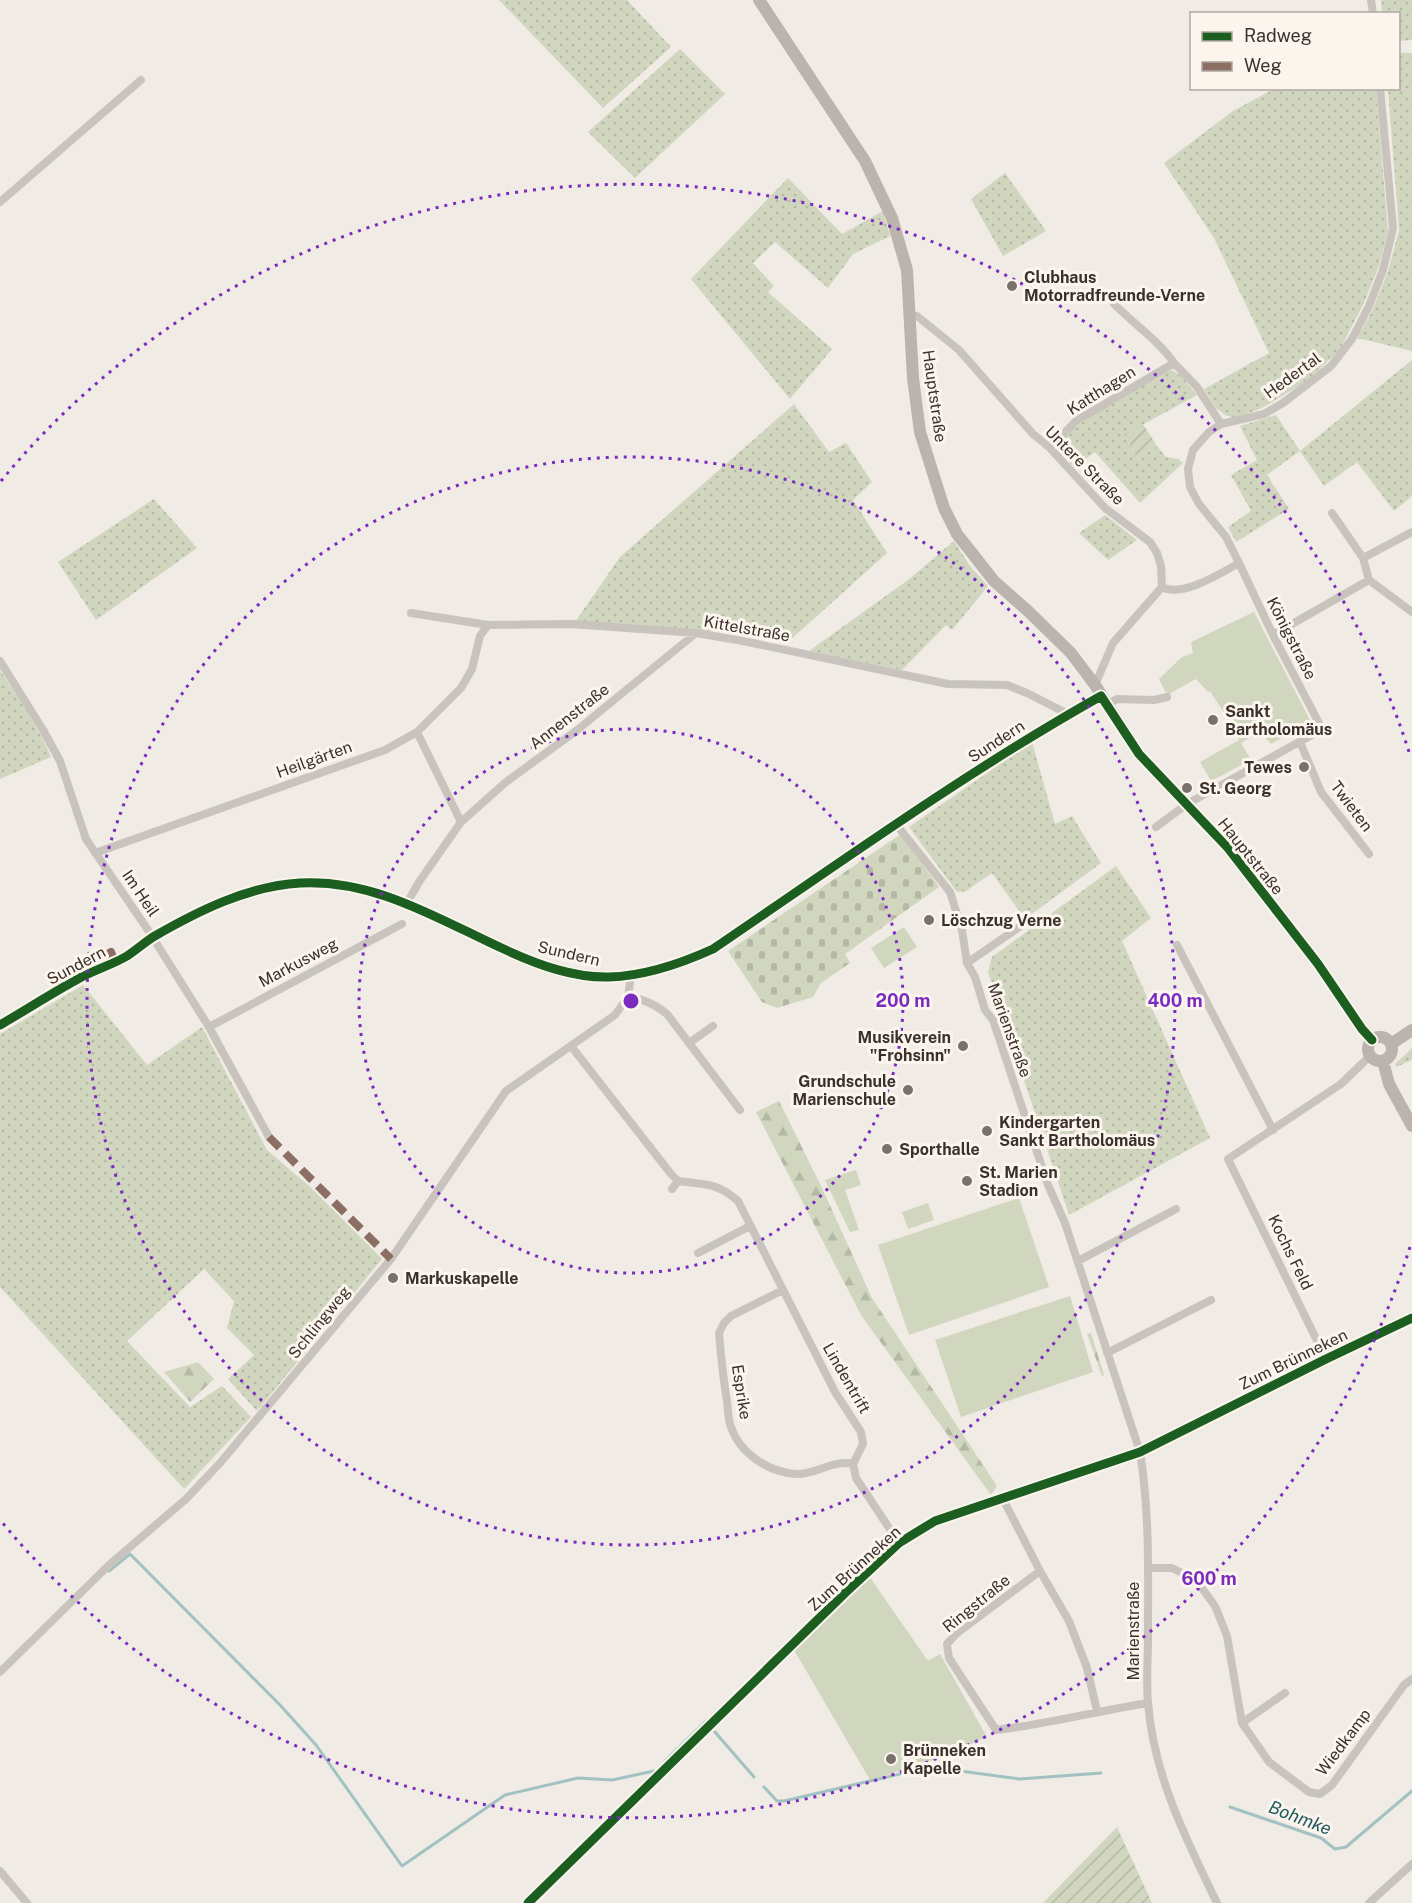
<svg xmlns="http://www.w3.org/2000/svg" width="1412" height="1903" viewBox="0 0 1412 1903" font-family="'Public Sans',sans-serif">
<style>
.grass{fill:url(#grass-dots)}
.forest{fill:url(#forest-firs)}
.cemetery{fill:url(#cemetery-stones)}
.park{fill:#d1d6bf}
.garden{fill:url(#garden-furrows)}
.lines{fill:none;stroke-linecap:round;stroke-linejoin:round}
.stream{stroke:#a1c2c1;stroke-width:3}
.street{stroke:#c9c3be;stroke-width:8}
.secondary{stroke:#bab3ae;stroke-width:12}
.quiet{stroke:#8d6e63;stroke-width:8;stroke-dasharray:15 8;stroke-linecap:butt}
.cycleway-casing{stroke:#fbf5ee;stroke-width:13}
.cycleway{stroke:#1b5e20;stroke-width:9}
.ring{fill:none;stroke:#7b2cbf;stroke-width:3;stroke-dasharray:3 6}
.poi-dot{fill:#7a716c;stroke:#fbf5ee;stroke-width:2}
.labels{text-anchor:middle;stroke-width:6;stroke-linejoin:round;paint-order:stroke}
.poi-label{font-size:16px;font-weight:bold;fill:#3b302b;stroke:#fbf5ee;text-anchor:start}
.street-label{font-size:16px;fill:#3b302b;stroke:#fbf5ee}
.water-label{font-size:18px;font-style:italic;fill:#1f5a5e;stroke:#fbf5ee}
.centre{fill:#7b2cbf;stroke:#fbf5ee;stroke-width:3}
.ring-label{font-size:18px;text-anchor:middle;font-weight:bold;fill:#7b2cbf;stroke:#fbf5ee;stroke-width:6;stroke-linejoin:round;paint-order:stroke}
</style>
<defs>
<pattern id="grass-dots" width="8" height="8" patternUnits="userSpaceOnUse" patternTransform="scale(1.5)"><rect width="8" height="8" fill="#d1d6bf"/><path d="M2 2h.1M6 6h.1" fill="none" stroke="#b4b8a4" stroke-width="1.8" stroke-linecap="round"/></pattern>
<pattern id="forest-firs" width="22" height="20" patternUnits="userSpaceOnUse" patternTransform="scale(1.5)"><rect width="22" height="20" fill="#d1d6bf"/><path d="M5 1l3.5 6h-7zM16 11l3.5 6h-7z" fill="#b4b8a4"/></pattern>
<pattern id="cemetery-stones" width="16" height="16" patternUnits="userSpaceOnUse" patternTransform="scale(1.5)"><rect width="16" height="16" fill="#d1d6bf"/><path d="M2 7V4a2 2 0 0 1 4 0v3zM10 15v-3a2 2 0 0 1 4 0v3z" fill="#b4b8a4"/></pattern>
<pattern id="garden-furrows" width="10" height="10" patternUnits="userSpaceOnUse" patternTransform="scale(1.5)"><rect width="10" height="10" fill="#d1d6bf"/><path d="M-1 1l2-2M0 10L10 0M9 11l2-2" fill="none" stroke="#b4b8a4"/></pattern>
</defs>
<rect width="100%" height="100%" fill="#f0ebe5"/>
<!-- grass -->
<path class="grass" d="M499,0H627L671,47L603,108Z
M1381,0H1412V40L1399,41L1398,14L1382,13Z
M680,49L725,94L635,178L588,132Z
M1399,53H1412V351L1357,338L1373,309L1388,271L1399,230L1388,89L1398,88Z
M1274,89H1376L1388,231L1379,266L1364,303L1339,351L1305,382L1262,408L1235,418L1225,415L1216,408L1204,389L1269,353L1214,238L1164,163L1233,111Z
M1005,173L1046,231L1003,256L971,199Z
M788,178L842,234L883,211L890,236L853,254L828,288L775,242L753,263L774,286L768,292L832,349L790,399L691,279Z
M1412,360V496L1394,511L1357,462L1324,486L1300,451L1267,475L1289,509L1236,542L1228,527L1251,511L1231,475L1257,460L1240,426L1276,415L1300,451Z
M1172,370L1181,376L1197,395L1124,435L1137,458L1157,446L1166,457L1178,459L1183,463L1140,503L1095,452L1074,468L1058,448C1062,427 1143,385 1164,372Z
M794,404L829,452L846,443L872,482L853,500L887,553L789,641L693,629L575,622L620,557Z
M154,499L197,548L96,620L58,562Z
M1105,515L1137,540L1108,560L1079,533Z
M954,541L970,566L988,586L952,630L946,625L902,670L809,651L908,580Z
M0,670C18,698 39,726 51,757L0,779Z
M1032,742L1055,824L1072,816L1101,863L1025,919L992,873L966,891L957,892L909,827Z
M1116,866L1151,918L1122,941L1210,1138L1069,1215L988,972L992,957Z
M83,985L147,1065L202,1027L267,1150L309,1186L382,1259L257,1411L228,1379L254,1355L227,1328L234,1301L204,1269L127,1341L190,1407L222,1386L251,1417L184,1489L0,1287V1034Z
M1412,1048V1060L1396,1067L1395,1064Z"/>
<!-- forest -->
<path class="forest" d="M779,1101L821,1186L872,1298L997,1486L991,1495L861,1315L756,1112Z
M1091,1333L1104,1375L1102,1376L1087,1334Z
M198,1362L214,1379L190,1402L164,1372Z"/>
<!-- cemetery -->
<path class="cemetery" d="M901,834L939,887L845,954L850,963L821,983L813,997L777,1008L762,1002L728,951Z"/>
<!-- park -->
<path class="park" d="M1254,612L1311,722L1271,744L1260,732L1241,743L1251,760L1211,781L1200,762L1239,740L1235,730L1210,691L1208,692L1196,679L1167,695L1159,679L1182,657L1193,653L1191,642Z
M904,927L917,947L884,968L871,948Z
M856,1170L861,1185L845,1190L859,1230L850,1232L825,1180Z
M1019,1198L1049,1287L909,1335L878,1245Z
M928,1203L934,1220L908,1229L902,1212Z
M1070,1296L1093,1372L961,1417L935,1340Z
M869,1576L928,1661L940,1654L987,1737L928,1762L870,1780L794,1650Z"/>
<!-- garden -->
<path class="garden" d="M1143,424L1157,446L1137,458L1124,435Z
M1117,1827L1152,1903H1043Z"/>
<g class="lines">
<!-- stream -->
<path class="stream" d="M109,1571L130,1554L281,1706L316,1745L402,1866L505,1795L578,1778L612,1780L654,1771
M715,1732L754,1777
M665,1761L706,1721
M764,1787L777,1801H784L930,1767L1020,1779L1101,1773
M1230,1807L1321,1838L1335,1849L1346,1847L1412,1791"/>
<!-- street -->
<path class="street" d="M1371,0L1373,14
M0,202L141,80
M1114,304C1134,324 1158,340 1174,363
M909,316H917L959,350L1033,434L1050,448L1105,508L1150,542L1157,553L1161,566L1162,587L1113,643L1095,685
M1050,448L1076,421L1174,363L1197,387L1221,424
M1332,513L1363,558L1369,580
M1363,558L1412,532
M1239,563L1226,537L1199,504L1190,487L1188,469L1193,450L1209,432L1221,424L1264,414L1283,403L1331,366L1352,339L1369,306L1383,270L1393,228L1380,88
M411,613L488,625L571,624L696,633L743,641L948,684L1007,685L1027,693L1068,714
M1273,635L1369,580L1412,612
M0,661L42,728L60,761L86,839L148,930L209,1027L269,1137
M1107,705L1117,699L1154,700L1167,697
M1300,742L1321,792L1369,854
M461,822L506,782L576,731L696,633
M895,823L950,892L962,930L967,963L975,977L985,1010L993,1020L1048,1185L1065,1223L1140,1452C1150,1514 1148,1576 1148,1638C1148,1660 1146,1681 1148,1702C1153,1774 1186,1839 1217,1903
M1156,827L1187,804L1319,731V723L1273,635L1239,563C1221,573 1182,598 1162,587
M95,853L385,750L417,732L461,688L472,669L480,636L488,625
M407,903L419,882L461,822L417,732
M1177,945L1273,1130
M967,963L1028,921
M628,997C644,999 654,1004 667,1014L740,1110
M209,1027L402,924
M689,1043L713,1026
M571,1046L671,1174L678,1181
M672,1189L678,1181C706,1185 716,1182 738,1201L835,1392L861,1432L863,1444L853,1464L856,1478L899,1543
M698,1253L750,1226
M1078,1261L1176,1209
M783,1290L731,1316L724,1323L719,1333C721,1356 723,1378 727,1401C728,1409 728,1417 730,1424C738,1452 767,1472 796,1474C816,1475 833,1459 853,1464
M1107,1353L1211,1300
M1326,1359L1228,1159L1341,1084L1370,1056
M1003,1499L1040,1571L957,1633L947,1644L949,1658L996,1730C1047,1724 1097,1711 1148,1703
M1148,1568H1172L1196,1580L1215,1606L1227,1636L1242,1723L1269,1762L1309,1792L1320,1794L1332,1785L1404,1685L1412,1679
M1040,1571L1069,1621L1087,1668L1097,1711
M0,1672L109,1565L186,1499L220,1463L391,1259L506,1091L615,1015L628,997L631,975
M1242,1723L1285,1693
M0,1871L27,1903
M528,1903L845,1593L899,1543L935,1521L1140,1452L1326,1359L1412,1318
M1369,1903L1412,1864"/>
<!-- secondary -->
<path class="secondary" d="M759,0L865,161L892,218L907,270L913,378L920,432L944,508L957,534L994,581L1028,611L1071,653L1095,685L1139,754L1228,848L1318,964L1362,1029L1372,1040
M0,1025C26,1010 52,993 78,979C94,970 112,965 127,956C136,950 144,943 153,937C198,911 248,886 300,883C377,879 441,921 508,951C539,965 574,978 609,977C645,976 680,964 713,949C841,862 966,772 1101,696
M1368 1049a12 12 0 1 1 24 0a12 12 0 1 1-24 0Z
M1391,1044L1412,1030
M1383,1061L1389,1084L1412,1126"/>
<!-- quiet -->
<path class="quiet" d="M86,967L111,952L115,961
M269,1137L391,1259"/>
<defs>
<path id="cycleway" d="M0,1025C26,1010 52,993 78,979C94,970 112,965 127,956C136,950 144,943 153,937C198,911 248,886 300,883C377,879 441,921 508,951C539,965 574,978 609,977C645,976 680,964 713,949C841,862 966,772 1101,696L1139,754L1228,848L1318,964L1362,1029L1372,1040
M528,1903L845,1593L899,1543L935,1521L1140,1452L1326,1359L1412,1318"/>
</defs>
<!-- cycleway casing -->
<use href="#cycleway" class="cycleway-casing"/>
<!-- cycleway -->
<use href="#cycleway" class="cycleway"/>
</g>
<!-- distance rings -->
<g class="ring">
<circle cx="631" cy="1001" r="272"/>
<circle cx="631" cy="1001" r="544"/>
<path d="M1410 1247A817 817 0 0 1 1 1521M1 481A817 817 0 0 1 1410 755"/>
</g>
<!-- markers -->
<g class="poi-dot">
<circle cx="1012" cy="286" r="6"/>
<circle cx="1213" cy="720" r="6"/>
<circle cx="1304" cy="767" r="6"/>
<circle cx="1187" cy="788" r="6"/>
<circle cx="929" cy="920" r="6"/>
<circle cx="963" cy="1046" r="6"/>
<circle cx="908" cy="1090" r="6"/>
<circle cx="987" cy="1131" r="6"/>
<circle cx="887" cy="1149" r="6"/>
<circle cx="967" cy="1181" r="6"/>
<circle cx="393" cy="1278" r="6"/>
<circle cx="891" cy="1759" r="6"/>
</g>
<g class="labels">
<!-- poi labels -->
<g class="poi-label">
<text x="1024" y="283">Clubhaus<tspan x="1024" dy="18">Motorradfreunde-Verne</tspan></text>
<text x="1225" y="717">Sankt<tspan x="1225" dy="18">Bartholomäus</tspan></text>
<text x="1292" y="773" text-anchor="end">Tewes</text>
<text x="1199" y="794">St. Georg</text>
<text x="941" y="926">Löschzug Verne</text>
<text x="951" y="1043" text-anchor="end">Musikverein<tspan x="951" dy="18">"Frohsinn"</tspan></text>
<text x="896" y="1087" text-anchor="end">Grundschule<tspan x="896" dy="18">Marienschule</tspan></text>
<text x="999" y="1128">Kindergarten<tspan x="999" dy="18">Sankt Bartholomäus</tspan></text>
<text x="899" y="1155">Sporthalle</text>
<text x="979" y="1178">St. Marien<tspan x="979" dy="18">Stadion</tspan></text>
<text x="405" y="1284">Markuskapelle</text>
<text x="903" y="1756">Brünneken<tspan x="903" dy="18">Kapelle</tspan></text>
</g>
<!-- street labels -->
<g class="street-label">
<text transform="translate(1292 375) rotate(-36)" y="6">Hedertal</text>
<text transform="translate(1101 390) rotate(-32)" y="6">Katthagen</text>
<text transform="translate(935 396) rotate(82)" y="6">Hauptstraße</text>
<text transform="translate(1085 465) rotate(45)" y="6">Untere Straße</text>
<text transform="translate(747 628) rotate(10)" y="6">Kittelstraße</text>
<text transform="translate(1292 638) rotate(63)" y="6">Königstraße</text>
<text transform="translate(569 716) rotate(-38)" y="6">Annenstraße</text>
<text transform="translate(996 741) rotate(-33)" y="6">Sundern</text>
<text transform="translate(314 759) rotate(-20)" y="6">Heilgärten</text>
<text transform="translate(1352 806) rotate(53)" y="6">Twieten</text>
<text transform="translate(1251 856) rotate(51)" y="6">Hauptstraße</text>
<text transform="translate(141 893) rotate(56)" y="6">Im Heil</text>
<text transform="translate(569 953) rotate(13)" y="6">Sundern</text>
<text transform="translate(298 962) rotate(-28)" y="6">Markusweg</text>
<text transform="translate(76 965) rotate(-28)" y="6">Sundern</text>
<text transform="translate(1010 1030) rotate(70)" y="6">Marienstraße</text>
<text transform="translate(1291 1252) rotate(64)" y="6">Kochs Feld</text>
<text transform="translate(319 1322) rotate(-51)" y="6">Schlingweg</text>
<text transform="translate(1293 1359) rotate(-26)" y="6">Zum Brünneken</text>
<text transform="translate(847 1378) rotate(60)" y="6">Lindentrift</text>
<text transform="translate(742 1392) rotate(81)" y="6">Esprike</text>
<text transform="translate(854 1568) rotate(-42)" y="6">Zum Brünneken</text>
<text transform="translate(976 1603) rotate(-39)" y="6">Ringstraße</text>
<text transform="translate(1133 1631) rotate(-90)" y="6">Marienstraße</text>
<text transform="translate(1343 1742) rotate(-53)" y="6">Wiedkamp</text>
</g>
<!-- water labels -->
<g class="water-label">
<text transform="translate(1300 1818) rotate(21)" y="6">Bohmke</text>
</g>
</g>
<circle cx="631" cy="1001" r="9" class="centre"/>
<g class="ring-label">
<text x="903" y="1007">200 m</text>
<text x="1175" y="1007">400 m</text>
<text x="1209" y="1585">600 m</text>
</g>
<!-- legend -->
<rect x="1190" y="12" width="210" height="78" fill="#fbf5ee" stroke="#aea6a0" stroke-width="1.5"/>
<rect x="1202" y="32" width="30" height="9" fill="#1b5e20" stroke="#aea6a0" stroke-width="1.5"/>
<text x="1244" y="42" font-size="18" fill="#3b302b">Radweg</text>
<rect x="1202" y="62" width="30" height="9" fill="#8d6e63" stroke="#aea6a0" stroke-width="1.5"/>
<text x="1244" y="72" font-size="18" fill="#3b302b">Weg</text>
</svg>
